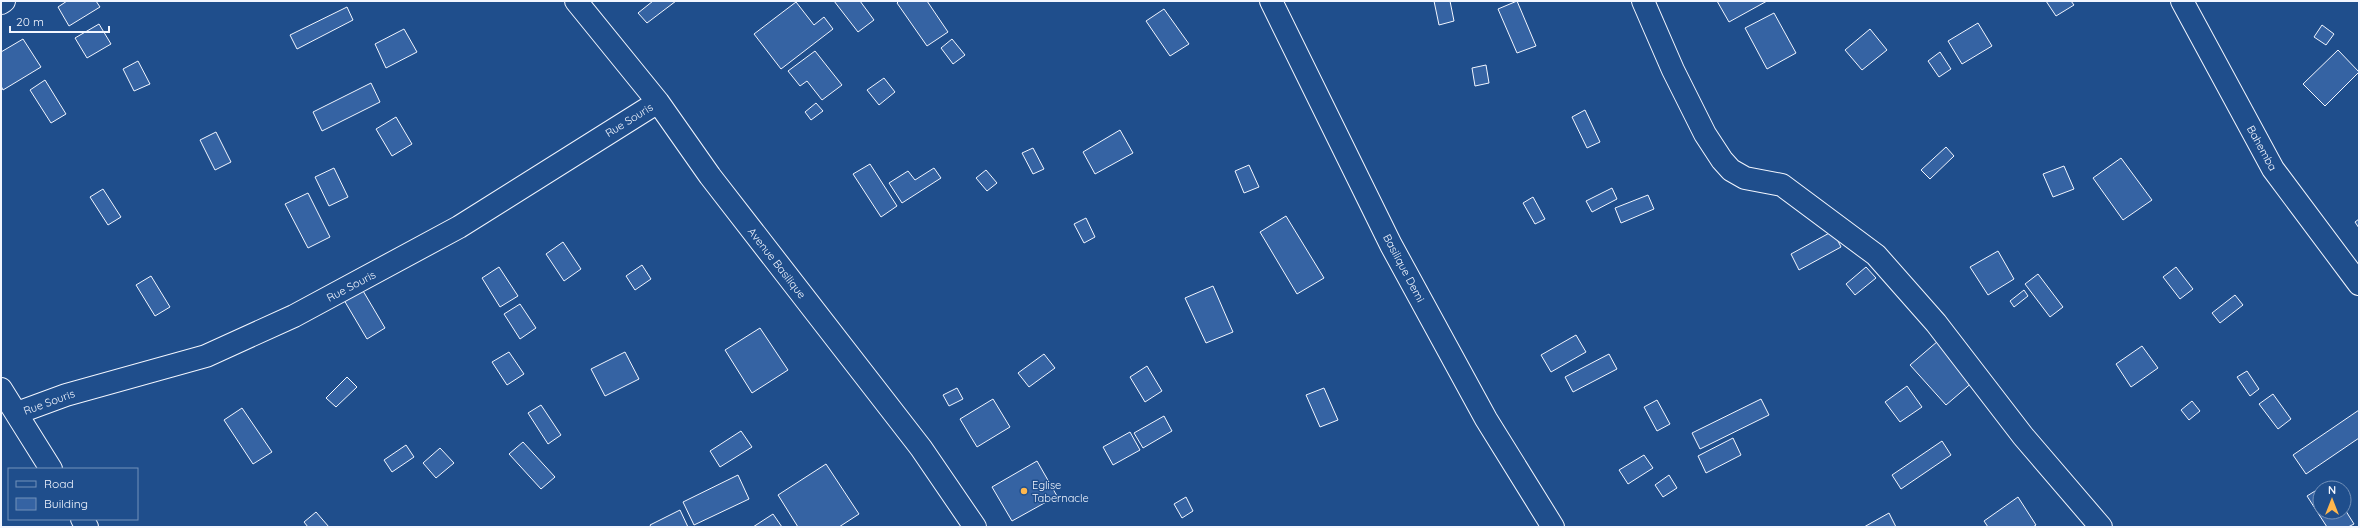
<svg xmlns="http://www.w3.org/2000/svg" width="2360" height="528" viewBox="0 0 2360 528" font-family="Quicksand,sans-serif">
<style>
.building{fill:#3563a3;stroke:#f2f6ff}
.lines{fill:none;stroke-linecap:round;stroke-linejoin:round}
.street-casing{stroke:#f2f6ff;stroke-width:24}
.street{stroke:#1f4e8c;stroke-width:22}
.poi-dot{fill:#ffb74d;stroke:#1f4e8c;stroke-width:1.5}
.labels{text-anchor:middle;stroke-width:3;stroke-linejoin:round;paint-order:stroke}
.street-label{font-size:11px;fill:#f2f6ff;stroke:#1f4e8c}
.poi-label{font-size:11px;fill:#f2f6ff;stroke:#1f4e8c;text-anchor:start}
</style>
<rect width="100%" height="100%" fill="#1f4e8c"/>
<!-- building -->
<path class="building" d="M67,1H96L100,7L69,26L58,7Z
M653,1H676L647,23L638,13Z
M834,1H860L874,20L858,32Z
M899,1H927L948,32L927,46L897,3Z
M1434,1H1450L1454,21L1439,25Z
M1517,1L1536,46L1517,53L1498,9Z
M1717,1H1767L1729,22Z
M2046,1H2071L2074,5L2056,16Z
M796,2L814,25L824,17L833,29L781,69L754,34Z
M347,7L353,20L297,49L290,35Z
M1164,9L1189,44L1170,56L1146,21Z
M1774,13L1796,53L1767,69L1745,28Z
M1978,23L1992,46L1962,64L1948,41Z
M99,24L111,44L87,58L75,38Z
M2322,25L2334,34L2326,45L2314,37Z
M404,29L417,52L386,68L375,44Z
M1870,29L1887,50L1862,70L1845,50Z
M23,39L41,67L3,90L1,86V52Z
M952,39L965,55L953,64L941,48Z
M2338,50L2359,72L2325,106L2303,84Z
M815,51L842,85L822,100L807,81L800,86L788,71Z
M1940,52L1951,69L1939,77L1928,61Z
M138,61L150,84L134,91L123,69Z
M1486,65L1489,83L1475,86L1472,68Z
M884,78L895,92L879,105L867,90Z
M45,80L66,114L51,123L30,90Z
M371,83L380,102L322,131L313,112Z
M816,103L823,111L811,120L805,112Z
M1585,110L1600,142L1587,148L1572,117Z
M396,117L412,144L392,156L376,129Z
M1120,130L1133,153L1095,174L1083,152Z
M216,132L231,162L215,170L200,140Z
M1946,147L1954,156L1930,179L1921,170Z
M1033,148L1044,169L1033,174L1022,153Z
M2121,158L2152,200L2123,220L2093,178Z
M870,164L897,206L881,217L853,174Z
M1249,165L1259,187L1244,193L1235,171Z
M2064,166L2074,189L2053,197L2043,174Z
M334,168L348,197L329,206L315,177Z
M934,168L941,178L902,203L889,183L908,171L915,180Z
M986,170L997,183L987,191L976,178Z
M1612,188L1617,199L1592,212L1586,201Z
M103,189L121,217L108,225L90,197Z
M308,193L330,237L308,248L285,204Z
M1648,195L1654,209L1621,223L1615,208Z
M1533,197L1545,219L1535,224L1523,203Z
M1286,216L1324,278L1297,294L1260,232Z
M1086,218L1095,237L1084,243L1074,224Z
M2359,219V228L2355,222Z
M1833,231L1841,247L1799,270L1791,254Z
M563,242L581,269L564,281L546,254Z
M1998,251L2014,279L1988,295L1970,267Z
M642,265L651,279L635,290L626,276Z
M499,267L518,296L500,307L482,278Z
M1866,267L1876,278L1855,295L1846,284Z
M2176,267L2193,289L2180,299L2163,277Z
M2038,274L2063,307L2050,317L2025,284Z
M151,276L170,307L155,316L136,285Z
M359,284L385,328L367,339L341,295Z
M1213,286L1233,332L1206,343L1185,298Z
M2024,290L2028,296L2014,307L2010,301Z
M2235,295L2243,305L2220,323L2212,313Z
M520,304L536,328L520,339L504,314Z
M760,328L788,370L752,393L725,350Z
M1576,335L1586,352L1551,372L1541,355Z
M1938,341L1974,381L1946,405L1910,365Z
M2142,346L2158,368L2131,387L2116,364Z
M509,352L524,374L507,385L492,362Z
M625,352L639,379L605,396L591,369Z
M1044,354L1055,368L1029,387L1018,373Z
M1609,354L1617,369L1573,392L1565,377Z
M1147,366L1162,391L1145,402L1130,377Z
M2247,371L2259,389L2250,396L2237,377Z
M347,377L357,387L336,407L326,398Z
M1907,386L1922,407L1900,422L1885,402Z
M957,388L963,399L949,406L943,395Z
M1324,388L1338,420L1320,427L1306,395Z
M2273,394L2291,419L2278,429L2259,404Z
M993,399L1010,427L977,447L960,419Z
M1761,399L1769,415L1700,449L1692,433Z
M1657,400L1670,424L1657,431L1644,407Z
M2192,401L2200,411L2189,420L2181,410Z
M541,405L561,435L548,444L528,413Z
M242,408L272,452L253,464L224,420Z
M2359,410V438L2306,474L2293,455Z
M1164,416L1172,431L1143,448L1134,433Z
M741,431L752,447L720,467L710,451Z
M1130,432L1140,450L1113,465L1103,447Z
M1733,438L1741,455L1706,473L1698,456Z
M1942,441L1951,455L1901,489L1892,475Z
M523,442L555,477L541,489L509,454Z
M406,445L414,457L392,472L384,460Z
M440,448L454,463L436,478L423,463Z
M1644,455L1653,468L1628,484L1619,470Z
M1037,461L1057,496L1012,521L992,487Z
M826,464L859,514L839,527H798L778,495Z
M738,475L749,499L694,525L683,502Z
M1669,475L1677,488L1663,497L1655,485Z
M2328,483L2331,488H2320Z
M2320,488V512H2344V508L2354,524L2348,527H2327L2307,496Z
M1186,497L1193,511L1182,518L1174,504Z
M2018,497L2036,525L2033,527H1988L1984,521Z
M680,510L688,527H651L650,525Z
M316,512L329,527H308L304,522Z
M1889,513L1896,527H1864Z
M773,514L782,527H753Z"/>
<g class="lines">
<defs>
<path id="street" d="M576,1L658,102L710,176L921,448L975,527
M1271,1L1391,245L1486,419L1553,527
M1643,1L1673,70L1705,134L1722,160L1731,170L1745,178L1782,185L1876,255L1936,323L2023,436L2101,527
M2182,1L2273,169L2359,284
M1,3L4,1
M1,389L51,469
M17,413L66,395L206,356L294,316L459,227L658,102
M82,519L87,527"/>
</defs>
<!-- street casing -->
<use href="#street" class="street-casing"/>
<!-- street -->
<use href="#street" class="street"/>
</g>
<!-- markers -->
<circle class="poi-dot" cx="1024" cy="491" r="4"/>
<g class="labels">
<!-- street labels -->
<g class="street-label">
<text transform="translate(629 120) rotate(-32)" y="4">Rue Souris</text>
<text transform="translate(2262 148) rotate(61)" y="4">Bahemba</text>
<text transform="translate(777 263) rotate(52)" y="4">Avenue Basilique</text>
<text transform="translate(1404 268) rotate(62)" y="4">Basilique Demi</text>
<text transform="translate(351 286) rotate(-28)" y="4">Rue Souris</text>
<text transform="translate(49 402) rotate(-20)" y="4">Rue Souris</text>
</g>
<!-- poi labels -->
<g class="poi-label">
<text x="1032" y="489">Eglise<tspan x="1032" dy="13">Tabernacle</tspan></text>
</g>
</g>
<!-- border -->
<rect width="2360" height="528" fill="none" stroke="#f2f6ff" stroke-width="4"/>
<!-- legend -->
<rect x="8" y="468" width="130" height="52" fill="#1f4e8c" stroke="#7391ba"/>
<rect x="16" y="481" width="20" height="6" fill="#1f4e8c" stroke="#7391ba"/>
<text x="44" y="488" font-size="12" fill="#f2f6ff">Road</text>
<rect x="16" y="498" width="20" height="12" fill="#3563a3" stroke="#7391ba"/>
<text x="44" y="508" font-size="12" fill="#f2f6ff">Building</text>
<!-- north arrow -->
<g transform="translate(2332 500)"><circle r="19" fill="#1f4e8c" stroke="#7391ba"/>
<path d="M0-3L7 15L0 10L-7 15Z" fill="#ffb74d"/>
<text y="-6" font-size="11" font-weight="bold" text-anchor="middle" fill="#f2f6ff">N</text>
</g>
<!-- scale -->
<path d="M10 26v6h99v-6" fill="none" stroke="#f2f6ff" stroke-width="2"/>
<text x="16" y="26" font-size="12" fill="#f2f6ff" stroke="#1f4e8c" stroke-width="3" paint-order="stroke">20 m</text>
</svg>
